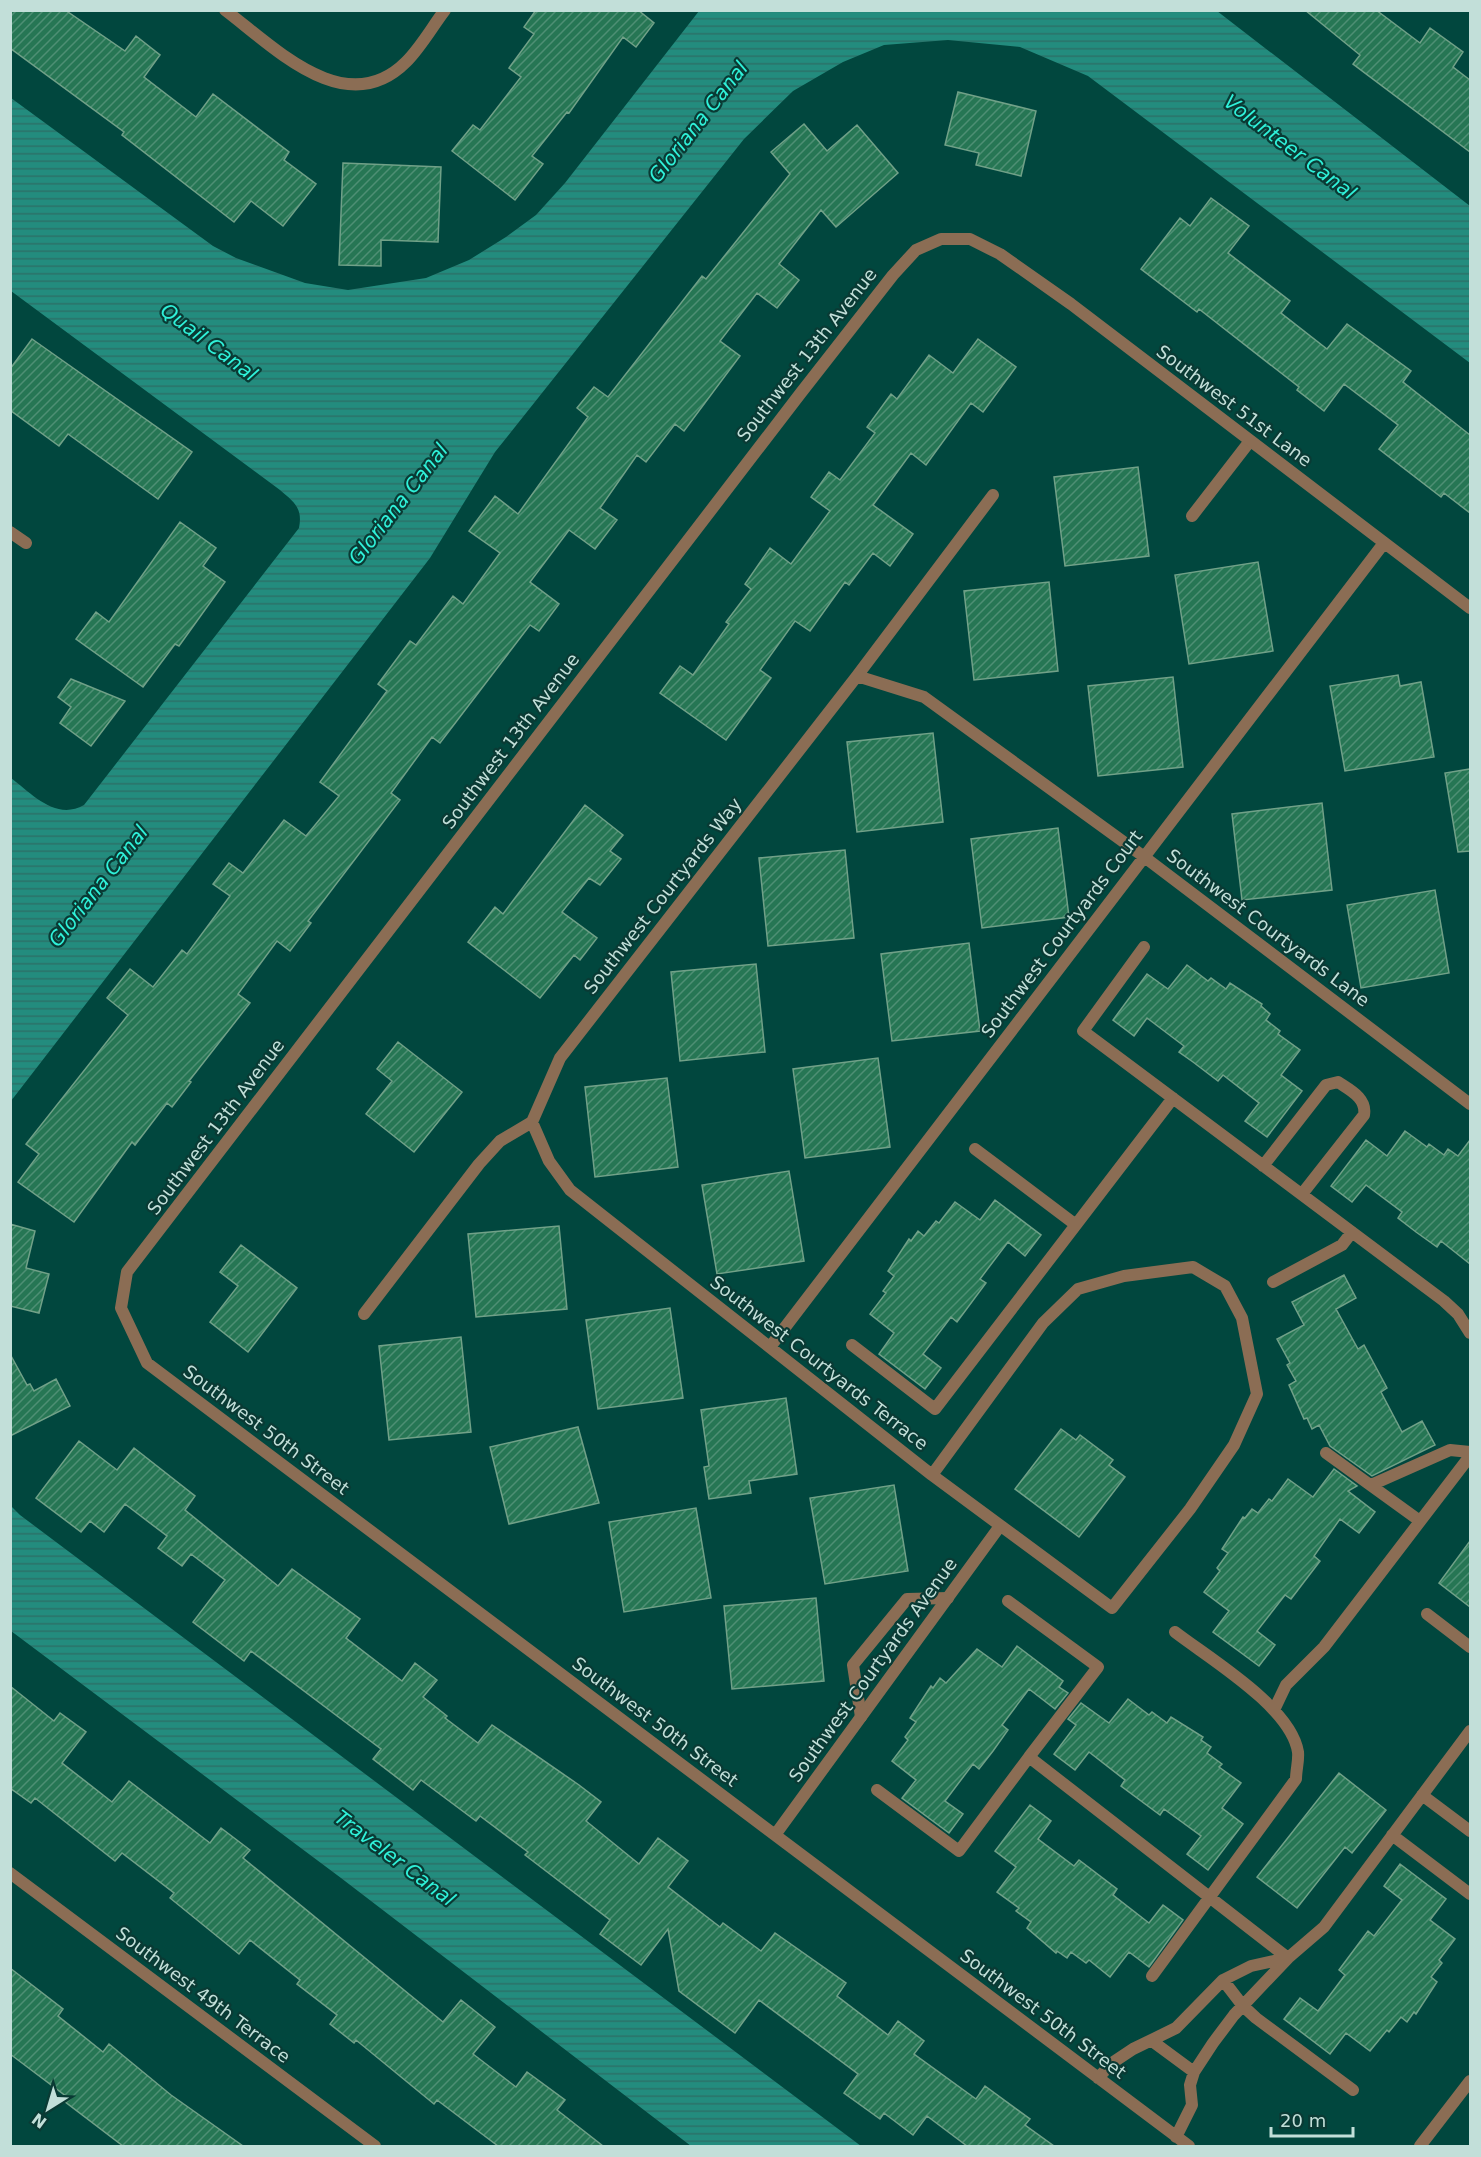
<svg xmlns="http://www.w3.org/2000/svg" width="1481" height="2157" viewBox="0 0 1481 2157" font-family="'DejaVu Sans',sans-serif">
<style>
.water{fill:url(#water-rules)}
.building{fill:url(#building-hatch);stroke:#71a188;stroke-width:1.5}
.lines{fill:none;stroke-linecap:round;stroke-linejoin:round}
.lane{stroke:#8b6d54;stroke-width:12}
.street{stroke:#8b6d54;stroke-width:12}
.labels{text-anchor:middle;stroke-width:4.5;stroke-linejoin:round;paint-order:stroke}
.street-label{font-size:18px;fill:#c2dfd9;stroke:#0a3a34}
.water-label{font-size:20px;font-style:italic;fill:#2ff1d9;stroke:#0a3a34}
</style>
<defs>
<pattern id="water-rules" width="6" height="5" patternUnits="userSpaceOnUse" patternTransform="scale(1.5)"><rect width="6" height="5" fill="#238c7e"/><path d="M0 2.5h6" fill="none" stroke="#2b7269"/></pattern>
<pattern id="building-hatch" width="6" height="6" patternUnits="userSpaceOnUse" patternTransform="scale(1.5)"><rect width="6" height="6" fill="#267654"/><path d="M-1 1l2-2M0 6l6-6M5 7l2-2" fill="none" stroke="#4e8f74"/></pattern>
</defs>
<rect width="100%" height="100%" fill="#01473e"/>
<!-- water -->
<path class="water" d="M699,11H1217L1470,206V363L1088,76L1020,47L948,40L884,45L843,62L793,91L744,139L495,452L430,558L11,1101V778C32,794 56,821 84,805L299,528C303,508 294,502 280,490L11,291V98L213,246L236,258L305,283L348,290L426,278L469,260L506,237L536,215L565,183Z
M11,1506L20,1515L861,2146H691L341,1878L11,1631Z"/>
<!-- building -->
<path class="building" d="M10,10H65L125,51L136,36L160,55L144,77L196,117L213,94L289,152L284,160L316,184L283,226L251,201L234,222L122,135L124,132L10,48Z
M536,10H638L654,23L636,47L623,37L569,113L567,112L532,156L543,164L515,200L452,151L473,125L480,130L521,77L509,68L534,34L524,27Z
M1305,10H1376L1420,43L1430,28L1463,52L1453,67L1470,80V152L1353,64L1360,55Z
M958,92L1036,111L1021,176L976,165L979,153L945,145Z
M804,124L827,151L857,125L898,173L836,227L821,210L779,264L799,280L777,308L757,293L720,341L740,356L684,431L675,424L646,462L637,455L600,508L617,520L595,549L569,530L530,582L559,604L539,631L530,625L440,743L432,737L391,793L400,800L308,921L311,923L290,951L277,941L238,994L250,1003L189,1081L191,1082L172,1107L167,1103L135,1145L132,1142L74,1222L18,1182L39,1154L26,1144L128,1015L107,998L130,969L153,987L182,950L187,954L230,896L213,884L229,863L243,873L284,820L306,836L339,796L320,782L387,691L378,684L410,641L416,645L453,596L463,604L500,553L469,531L495,496L518,514L588,417L577,408L594,387L608,397L702,276L706,279L790,174L771,152Z
M343,163L441,167L438,242L381,240V266L339,265Z
M1211,198L1249,226L1228,253L1290,301L1281,313L1327,349L1347,324L1411,371L1403,382L1470,435V513L1444,493L1441,497L1379,449L1398,425L1344,384L1324,411L1297,390L1299,387L1199,309L1197,312L1141,269L1180,218L1190,226Z
M32,339L192,452L158,499L68,434L59,446L10,410V369Z
M978,339L1016,367L983,412L971,403L926,465L911,453L873,505L913,534L890,566L873,553L849,585L845,582L810,631L795,621L760,670L771,678L726,740L660,693L680,666L693,675L729,624L726,622L751,589L745,584L770,548L791,564L830,511L811,497L829,472L840,480L875,433L867,427L891,394L897,399L929,355L953,373Z
M1138,467L1149,556L1065,566L1054,477Z
M180,522L216,548L203,566L225,582L179,646L175,644L143,687L76,639L96,612L109,622Z
M1258,562L1273,651L1189,664L1175,575Z
M1049,582L1058,671L974,680L964,591Z
M1398,675L1400,686L1421,682L1434,757L1345,771L1330,686Z
M1173,677L1183,767L1098,776L1088,686Z
M71,679L125,701L91,746L60,723L71,707L58,697Z
M933,733L943,822L857,832L847,742Z
M1470,769V851L1458,852L1445,773Z
M1322,803L1332,890L1242,900L1232,814Z
M585,805L623,835L610,851L621,859L600,885L589,878L562,912L597,938L580,960L574,955L540,998L468,942L495,907L503,914Z
M1058,828L1069,917L982,928L971,839Z
M845,850L854,938L768,946L759,858Z
M1435,890L1449,973L1361,988L1347,905Z
M969,943L980,1031L892,1041L881,954Z
M756,964L765,1052L680,1061L671,972Z
M1187,965L1208,981L1211,978L1226,989L1230,983L1262,1004L1261,1006L1270,1014L1266,1020L1280,1031L1278,1034L1300,1050L1281,1075L1302,1091L1267,1137L1245,1121L1259,1103L1223,1075L1218,1081L1193,1062L1179,1052L1184,1046L1147,1018L1134,1036L1113,1020L1147,974L1168,989Z
M398,1042L462,1092L414,1152L366,1114L392,1081L377,1069Z
M878,1058L890,1147L805,1158L793,1069Z
M667,1078L678,1167L595,1177L585,1087Z
M1405,1131L1427,1147L1429,1144L1444,1155L1448,1149L1458,1156L1470,1140V1264L1441,1241L1437,1247L1416,1232L1398,1218L1402,1212L1366,1185L1352,1202L1331,1186L1366,1140L1387,1156Z
M789,1171L804,1261L717,1274L702,1185Z
M995,1200L1041,1235L1025,1256L1008,1242L980,1279L986,1283L957,1322L951,1317L923,1354L941,1368L925,1389L879,1354L894,1333L870,1314L886,1293L883,1291L894,1276L888,1271L909,1239L911,1241L918,1231L924,1236L936,1221L939,1223L955,1202L980,1220Z
M10,1224L35,1231L26,1268L49,1274L39,1313L10,1306Z
M559,1226L567,1309L476,1317L468,1234Z
M241,1245L297,1288L248,1352L210,1322L238,1286L220,1272Z
M1344,1275L1356,1298L1336,1309L1358,1349L1364,1345L1387,1388L1381,1392L1402,1432L1422,1421L1435,1445L1372,1476L1330,1446L1319,1425L1312,1429L1307,1418L1304,1419L1289,1385L1296,1381L1287,1365L1290,1363L1277,1339L1304,1325L1292,1302Z
M670,1308L683,1398L598,1409L586,1320Z
M461,1337L471,1432L389,1440L379,1346Z
M10,1354L27,1385L30,1384L34,1391L56,1379L70,1406L10,1436Z
M786,1398L797,1474L749,1481L751,1493L709,1499L704,1467L709,1466L701,1410Z
M578,1427L599,1503L509,1524L490,1447Z
M1061,1429L1076,1440L1080,1435L1113,1460L1109,1465L1125,1477L1079,1537L1015,1489Z
M79,1441L117,1470L134,1448L195,1496L185,1510L278,1586L292,1569L360,1619L346,1638L402,1681L415,1663L437,1680L423,1697L447,1716L445,1718L478,1743L492,1725L579,1785L601,1802L586,1821L639,1864L658,1838L688,1861L668,1887L720,1927L723,1923L761,1951L775,1933L846,1983L837,1996L888,2035L898,2021L924,2041L914,2054L976,2099L985,2086L1030,2119L1025,2125L1054,2146H967L927,2116L913,2135L884,2113L880,2119L844,2093L858,2074L759,2000L735,2033L679,1991L668,1929L641,1965L600,1934L610,1920L525,1855L528,1852L480,1816L476,1821L421,1780L413,1790L373,1759L381,1749L361,1734L251,1651L244,1661L193,1622L225,1580L191,1554L182,1566L158,1548L167,1536L125,1504L104,1532L90,1521L81,1532L36,1498Z
M1334,1469L1357,1486L1348,1491L1375,1512L1359,1533L1340,1519L1314,1556L1320,1561L1291,1599L1285,1595L1257,1631L1275,1645L1259,1666L1213,1632L1229,1611L1204,1592L1220,1571L1217,1568L1228,1553L1222,1549L1243,1517L1245,1518L1252,1509L1258,1513L1269,1499L1272,1501L1288,1479L1313,1497Z
M894,1485L908,1571L825,1584L810,1498Z
M696,1508L711,1598L624,1612L609,1522Z
M1470,1541V1607L1439,1583Z
M816,1598L824,1681L732,1689L724,1606Z
M1017,1646L1063,1681L1059,1687L1068,1693L1055,1709L1029,1689L1002,1725L1008,1730L993,1751L979,1769L973,1764L945,1801L963,1814L949,1833L902,1798L916,1780L892,1761L908,1740L905,1737L916,1722L910,1718L931,1686L933,1688L940,1678L946,1683L977,1649L1002,1667Z
M10,1686L54,1721L60,1713L86,1732L62,1763L112,1802L129,1781L210,1843L221,1828L250,1850L243,1858L443,2022L461,2000L495,2027L473,2054L516,2087L527,2072L565,2100L557,2110L603,2146H498L437,2100L434,2104L356,2040L354,2043L330,2024L337,2015L297,1984L300,1980L250,1940L239,1954L170,1898L174,1893L122,1853L115,1861L35,1798L31,1803L10,1788Z
M1128,1699L1149,1715L1152,1712L1167,1723L1171,1717L1203,1737L1201,1740L1211,1747L1207,1753L1222,1764L1219,1767L1241,1783L1222,1808L1243,1824L1208,1870L1187,1854L1201,1836L1164,1809L1160,1815L1121,1786L1125,1780L1089,1752L1075,1770L1054,1754L1076,1725L1068,1719L1081,1703L1109,1723Z
M1339,1773L1386,1810L1352,1853L1345,1847L1297,1908L1257,1877Z
M1030,1805L1051,1821L1038,1839L1074,1866L1079,1860L1117,1889L1113,1895L1149,1923L1163,1905L1183,1920L1149,1967L1129,1952L1110,1977L1089,1960L1086,1963L1071,1952L1067,1958L1057,1951L1056,1953L1027,1928L1031,1922L1016,1911L1019,1908L997,1892L1016,1867L995,1851Z
M1400,1864L1446,1899L1430,1920L1455,1939L1439,1960L1442,1963L1431,1977L1437,1982L1416,2014L1414,2012L1407,2022L1401,2017L1389,2032L1387,2030L1370,2051L1346,2033L1330,2054L1284,2019L1300,1998L1318,2011L1345,1975L1339,1970L1368,1931L1374,1936L1402,1900L1384,1886Z
M10,1968L63,2009L58,2016L103,2052L109,2044L171,2095L243,2146H123L64,2101L67,2097L10,2054Z"/>
<g class="lines">
<!-- lane -->
<path class="lane" d="M1192,516L1250,441
M861,1717L853,1665L907,1599L948,1598"/>
<!-- street -->
<path class="street" d="M225,10C274,47 346,122 406,62C421,47 432,27 445,10
M10,532L26,543
M857,676L924,697L1143,856L1470,1104
M1144,947L1083,1031L1444,1301L1458,1314L1470,1333
M532,1122L549,1161L570,1190L932,1475L1112,1608L1190,1509L1234,1445L1257,1394L1242,1318L1225,1286L1193,1267L1124,1276L1078,1289L1043,1323L932,1475
M975,1149L1076,1225
M1263,1166L1326,1085L1338,1082C1350,1090 1367,1098 1364,1115L1302,1194
M1273,1282L1342,1245L1352,1232
M364,1314L479,1164L500,1141L532,1122L560,1058L857,676L993,495
M852,1345L935,1409L1173,1098
M770,1347L1384,543
M1326,1453L1420,1521
M1371,1485L1450,1450L1470,1452
M1008,1601L1098,1667L1029,1757
M1427,1614L1470,1647
M1275,1708L1286,1685L1324,1647L1470,1456
M877,1790L959,1851L1029,1757L1288,1958
M1422,1795L1470,1831
M775,1835L1000,1526
M1392,1835L1470,1894
M10,1873L375,2146
M1152,1976L1296,1779C1296,1770 1299,1760 1298,1752C1291,1707 1210,1659 1175,1632
M1223,1980L1243,2006L1256,2018L1353,2090
M1152,2041L1194,2072
M1098,2078L1112,2063L1133,2049L1176,2028L1223,1980L1251,1966L1287,1958
M1176,2137L1192,2105L1190,2085L1194,2072L1213,2043L1234,2015L1288,1958L1324,1927L1470,1731
M1189,2146L147,1363L121,1308L127,1272L800,394L893,275L916,250L941,239H970L1000,254L1071,304L1470,608
M1420,2146L1470,2081"/>
</g>
<g class="labels">
<!-- street labels -->
<g class="street-label">
<text transform="translate(807 355) rotate(-52)" y="6">Southwest 13th Avenue</text>
<text transform="translate(1234 406) rotate(37)" y="6">Southwest 51st Lane</text>
<text transform="translate(511 741) rotate(-53)" y="6">Southwest 13th Avenue</text>
<text transform="translate(663 896) rotate(-52)" y="6">Southwest Courtyards Way</text>
<text transform="translate(1268 928) rotate(37)" y="6">Southwest Courtyards Lane</text>
<text transform="translate(1062 934) rotate(-53)" y="6">Southwest Courtyards Court</text>
<text transform="translate(216 1127) rotate(-53)" y="6">Southwest 13th Avenue</text>
<text transform="translate(819 1363) rotate(38)" y="6">Southwest Courtyards Terrace</text>
<text transform="translate(266 1430) rotate(37)" y="6">Southwest 50th Street</text>
<text transform="translate(873 1670) rotate(-54)" y="6">Southwest Courtyards Avenue</text>
<text transform="translate(655 1722) rotate(37)" y="6">Southwest 50th Street</text>
<text transform="translate(203 1995) rotate(37)" y="6">Southwest 49th Terrace</text>
<text transform="translate(1043 2014) rotate(37)" y="6">Southwest 50th Street</text>
</g>
<!-- water labels -->
<g class="water-label">
<text transform="translate(698 122) rotate(-52)" y="7">Gloriana Canal</text>
<text transform="translate(1290 147) rotate(37)" y="7">Volunteer Canal</text>
<text transform="translate(209 342) rotate(37)" y="7">Quail Canal</text>
<text transform="translate(398 504) rotate(-52)" y="7">Gloriana Canal</text>
<text transform="translate(98 886) rotate(-52)" y="7">Gloriana Canal</text>
<text transform="translate(395 1858) rotate(37)" y="7">Traveler Canal</text>
</g>
</g>
<!-- border -->
<rect width="1481" height="2157" fill="none" stroke="#c2dfd9" stroke-width="24"/>
<!-- north arrow -->
<g transform="translate(48 2109) rotate(217)" stroke="#0a3a34" stroke-width="4.5" paint-order="stroke">
<path d="M0-4.5L10 22L0 15L-10 22Z" fill="#c2dfd9"/>
<text y="-9" font-size="16" font-weight="bold" text-anchor="middle" fill="#c2dfd9">N</text>
</g>
<!-- scale -->
<path d="M1271 2127v9h82v-9" fill="none" stroke="#c2dfd9" stroke-width="3"/>
<text x="1280" y="2127" font-size="18" fill="#c2dfd9" stroke="#0a3a34" stroke-width="4.5" paint-order="stroke">20 m</text>
</svg>
